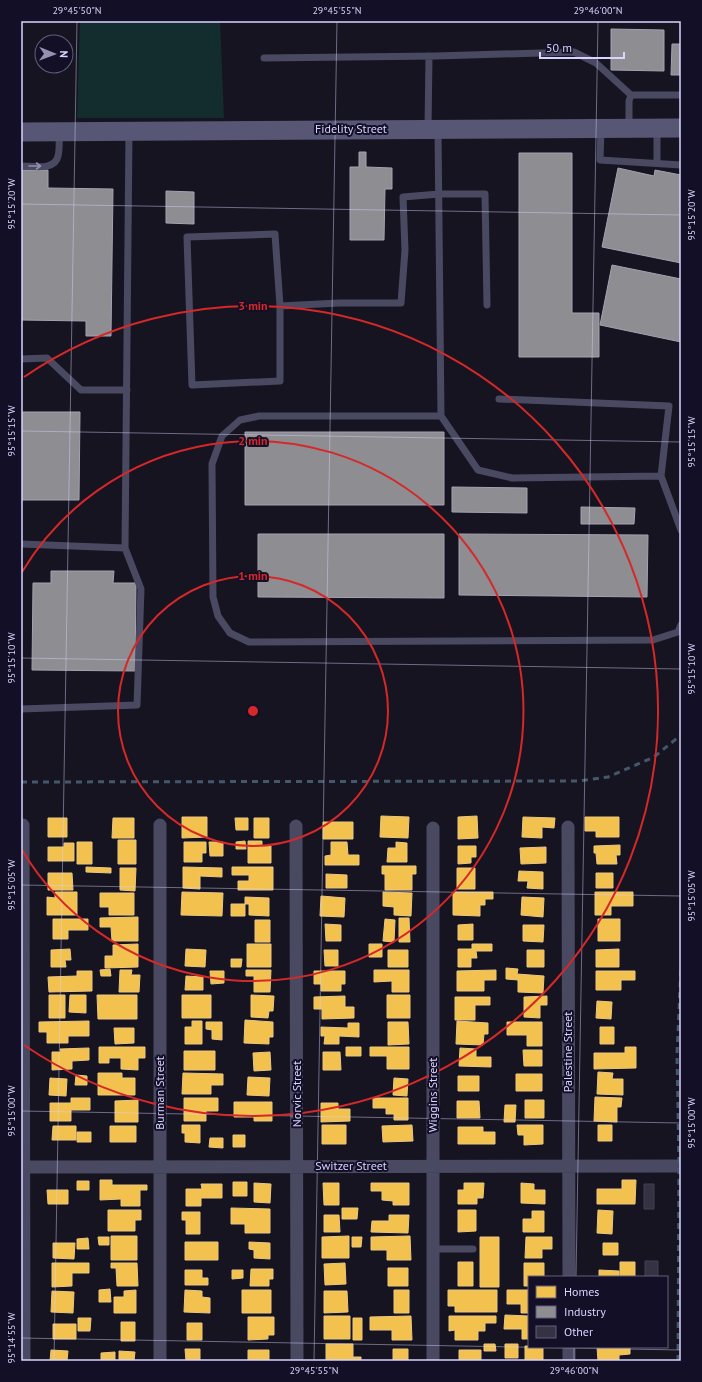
<svg xmlns="http://www.w3.org/2000/svg" width="702" height="1382" viewBox="0 0 702 1382" font-family="'PT Sans',sans-serif">
<style>
.green{fill:#132c2d}
.homes{fill:#f2c14e;stroke:#eac783}
.industry{fill:#8d8d92;stroke:#a4a2b3}
.building{fill:#343243;stroke:#433f54}
.lines{fill:none;stroke-linecap:round;stroke-linejoin:round}
.lane{stroke:#4a4962;stroke-width:7}
.street{stroke:#4a4962;stroke-width:13}
.secondary{stroke:#575674;stroke-width:19}
.rail{stroke:#43596b;stroke-width:3;stroke-dasharray:6 5;stroke-linecap:butt}
.oneway{stroke:#928eb0}
.ticks{fill:none;stroke:#d9d4ff;stroke-width:1;stroke-opacity:0.45}
.ring{fill:none;stroke:#d62828;stroke-width:2}
.labels{text-anchor:middle;stroke-width:4;stroke-linejoin:round;paint-order:stroke}
.street-label{font-size:12px;fill:#d9d4ff;stroke:#130f26}
.centre{fill:#d62828;stroke:#130f26;stroke-width:2}
.ring-label{font-size:12px;text-anchor:middle;font-weight:bold;fill:#d62828;stroke:#130f26;stroke-width:4;stroke-linejoin:round;paint-order:stroke}
.neatline{fill:none;stroke:#d9d4ff;stroke-width:1.5}
.ticks-label{font-size:10px;text-anchor:middle;fill:#d9d4ff}
</style>
<rect width="100%" height="100%" fill="#161421"/>
<!-- green -->
<path class="green" d="M80,21H220L224,118H77Z"/>
<!-- homes -->
<path class="homes" d="M381,816L409,817L408,838L380,837Z
M477,816L478,838L458,839V817Z
M182,817H207V837L182,838Z
M523,817L555,818L554,828L542,827V838L522,837Z
M585,817H619V837H596V831H585Z
M48,818H67V837H48Z
M113,818H134V838H112Z
M235,818H248V830H236Z
M254,818H269V838H254Z
M323,822H353V839H323Z
M118,840H136V864H118Z
M245,841L246,849H236V842Z
M248,841H262V846H271V863H248Z
M77,842H92V864H77Z
M184,842H206V853H202V862H184Z
M209,842H223V856H210Z
M331,842H347L348,855H359V865H325V856L331,855Z
M396,842L407,843V862H387L388,848H396Z
M64,843H74V861H48V847H64Z
M620,845V855H616L617,864H597L596,853H594V846Z
M458,846H476V857H471V863L458,864Z
M546,847V863L521,864L520,848Z
M382,866H416V874H412V890H385V874H382Z
M86,867L111,868V873L86,872Z
M183,867L222,868V877L200,876V889L183,888Z
M232,867H273V890H238V881H249V875H232Z
M120,868H136L135,891L120,890Z
M457,868H475V889H457Z
M519,871L543,872V889L527,888L528,881H518Z
M48,873H72L73,890H48Z
M596,873H613V888H596Z
M326,874L347,875V888H326Z
M55,892H77V915H47V897L55,898Z
M182,892L223,893L222,916L181,915Z
M383,892L412,893L411,916L394,915V907L383,906Z
M453,892H493V899H485V905H480V916L453,915Z
M595,892H633V906H611V915H595Z
M100,893H134V915H109V907H100Z
M321,896L345,898L344,917L320,916Z
M245,897L269,898V916L249,915V904H245Z
M522,897L544,898L543,917L521,915Z
M231,904H245V916H231Z
M138,917V941H112L111,927H100V918Z
M399,918H409L410,942H399Z
M53,919H88V930H68V939H53Z
M385,919L395,920L394,942L383,941Z
M598,919H620V941H598Z
M255,920H270V942H255Z
M325,924L341,925V941H326Z
M473,924V940H458V925Z
M523,925H544L543,942L523,941Z
M138,944V967L105,968V956H113V945Z
M247,944H271V967H247Z
M369,944H382V957H369Z
M472,944H492V951H476L477,958H471V967H458V949H472Z
M70,949L71,960H65L66,967H51V950Z
M186,949L206,950L205,967L185,966Z
M619,949V967H596V950Z
M324,950H338V966H325Z
M388,950H408V967H388Z
M527,950H544V967H527Z
M231,959H242L241,967H231Z
M506,968L518,969L517,974L544,976L543,993L518,992V980L506,979Z
M110,969L111,976H101L100,970Z
M120,970H132L131,975H140L139,992H119Z
M246,970H271L270,992H254V976H246Z
M374,970H409V992H392V981L374,982Z
M496,970V980H484V991H457V971Z
M77,971H92V991L49,992L48,977L77,976Z
M210,971H224V983L211,984Z
M314,971H345V984H341V991H321V984H314Z
M596,971H635V980H621V990H596Z
M186,976L203,977V990H185Z
M49,995H65V1018H49Z
M70,995H86V1013L69,1012Z
M97,995H137V1019H98Z
M182,995H211V1018H182Z
M251,995L274,996L273,1011H269L268,1018L251,1017Z
M387,995H410V1018H387Z
M345,996V1007H354V1018L322,1019V1009H314V997Z
M547,996V1005H540V1018L524,1017V997Z
M455,997H490V1005H475V1020H455Z
M597,1001L612,1002L611,1019L596,1018Z
M245,1020L273,1022V1037H269V1044L244,1043Z
M89,1021V1036H68V1043H47V1032H39V1022Z
M192,1021H202V1044H185V1027H192Z
M457,1021L488,1023V1034H484L483,1045L456,1044Z
M206,1022H222V1040L212,1039V1030L206,1029Z
M388,1022H408L409,1044L388,1045Z
M507,1022H542V1046H527V1035H507Z
M348,1023H359V1037L339,1036V1044H324L325,1036H321V1027L348,1028Z
M600,1027H614V1044H600Z
M114,1028H134V1043L115,1044Z
M99,1047H145V1058H138V1070L121,1069V1058H109V1063H99Z
M346,1047H361V1056H346Z
M370,1047H409V1069H387V1056H370Z
M625,1047H636V1068L594,1069V1053H625Z
M89,1048V1060L72,1061V1069L52,1070V1052H61L60,1049Z
M460,1048L476,1049V1057H491V1067L459,1066Z
M523,1050H542V1066H524Z
M184,1051H215V1070H184Z
M270,1052L271,1070L254,1071L253,1053Z
M323,1052H340L341,1070H323Z
M598,1072L613,1073L612,1079H623V1095L597,1094Z
M98,1073H122V1078H135V1095H98Z
M183,1073L223,1074V1085H211V1094H182Z
M516,1074H542V1091H516Z
M76,1075L87,1076V1085H75Z
M458,1076H479V1091H458Z
M248,1077L270,1078L269,1096L247,1095Z
M50,1078L67,1079L66,1096L49,1095Z
M394,1078L408,1079L407,1096L393,1095Z
M595,1097L622,1098L621,1107H617V1122L594,1121Z
M71,1098H90V1110H71V1121H50V1103H71Z
M184,1098H218V1111H206V1121H184Z
M373,1098H408V1120H394V1114H386V1108H373Z
M138,1100V1122H115V1101Z
M525,1100H544V1118H525Z
M457,1101H479L480,1118H457Z
M234,1102H272V1121H254V1117H234Z
M321,1103H338V1109H350V1121L321,1122Z
M505,1105H516L515,1122H504Z
M182,1125H200V1143L185,1142V1133H182Z
M322,1125H346V1144H322Z
M412,1125L413,1141L383,1142L382,1126Z
M517,1125H543V1144L524,1145V1135H518Z
M598,1125H612V1141H598Z
M53,1126H76V1140H52Z
M110,1126H136V1142H110Z
M458,1127H483V1132H495V1144H458Z
M77,1132H91V1142H77Z
M233,1135H245V1147H233Z
M210,1138H223V1148L209,1147Z
M100,1180H112V1185H147V1190H140V1206H121V1199L100,1200Z
M622,1180H636L635,1204H597V1189H622Z
M77,1181H89V1190H77Z
M233,1182H247V1196H233Z
M254,1183L271,1184L270,1203L254,1202Z
M323,1183H339V1205H324Z
M371,1183H409V1205H393V1201L382,1200V1191H371Z
M464,1183H484L483,1198H477V1204H458V1190H464Z
M521,1183L534,1184V1190H545V1204L521,1203Z
M201,1184H222V1198H201V1206H186V1189H202Z
M47,1190H68V1204H48Z
M231,1208L270,1209V1233H245V1224H231Z
M342,1208H358L357,1219H342Z
M108,1210H141V1220H135V1231H108Z
M458,1210H476V1231L458,1232Z
M598,1210L613,1211L612,1234L597,1233Z
M532,1211H544V1232H523V1219H532Z
M182,1212H200V1234H186V1220H182Z
M324,1215H339L340,1232H324Z
M389,1215H409L408,1233L371,1232L372,1221H389Z
M111,1236H137V1260H111Z
M349,1236V1258H322V1237Z
M410,1236L411,1260H387V1250H371V1237Z
M98,1237H109V1245H99Z
M352,1237H362L361,1247H352Z
M480,1237H499V1287H480Z
M526,1237H552V1249H542V1258H525Z
M88,1238L89,1249H77V1239Z
M185,1242H218V1260H185Z
M249,1242L270,1243V1259L254,1258V1250L249,1249Z
M53,1243H75L74,1259L53,1258Z
M603,1243H618V1255H603Z
M458,1262H473V1286H458Z
M620,1262H635V1277H620Z
M52,1263H89V1273H72V1286L52,1287Z
M111,1263H137L138,1286H117L116,1268H111Z
M345,1263L346,1284L325,1285L324,1264Z
M524,1263H544V1277H529V1286H524Z
M388,1268H408V1286H388Z
M251,1269H273V1279H269V1286H250Z
M185,1270H202V1278H208V1285H185Z
M232,1270H243V1278L232,1279Z
M599,1270L619,1271V1277H599Z
M110,1289L111,1302H99V1290Z
M136,1290V1313H114V1297H124V1291Z
M185,1290L202,1291V1297L210,1298V1313L184,1312Z
M242,1290H271V1313H242Z
M394,1290H409V1313H394Z
M448,1290H497V1312H455V1306H448Z
M507,1290H529V1313H521V1304H507Z
M52,1291L74,1292L73,1313L51,1312Z
M324,1291H347L348,1312L324,1313Z
M505,1315L529,1316V1339H522V1329H504Z
M324,1316H350V1339H324Z
M411,1316L412,1340H392V1330H370V1317Z
M449,1316H496V1323H485V1331H478V1340H455V1330L449,1331Z
M248,1317H274V1335H268V1339L248,1340Z
M78,1318H91L90,1331H78Z
M353,1318H362V1340H353Z
M121,1322H135V1341H121Z
M187,1323H202V1340H187Z
M53,1324H76V1339H53Z
M326,1344H353V1357H361V1361H326Z
M484,1344H495L496,1351H484Z
M505,1344H518V1358H505Z
M525,1346H529V1347H543V1361H525Z
M597,1347H630V1354L619,1355V1361H598Z
M185,1349H200V1361H186Z
M393,1349H408V1361H393Z
M51,1350L68,1351L67,1361H50Z
M248,1350H269V1361H248Z
M459,1350H481V1361H459Z
M119,1351L135,1352L134,1361H119Z
M115,1352V1361H101V1353Z"/>
<!-- industry -->
<path class="industry" d="M611,29L664,30V71L611,70Z
M672,44H681V75H671Z
M359,152H366V167L392,168V189H385L384,240H350V167H359Z
M519,153H572V313H599V357H519Z
M618,168L654,176L655,170L681,175V263L602,247Z
M21,170H48V188L113,189L111,336H86V321L21,320Z
M166,191L194,192V224L166,223Z
M612,265L681,279V342L600,325Z
M21,412H80L79,500H21Z
M245,432H444V505H245Z
M452,487L527,488V513L452,512Z
M581,507L635,508L634,524H581Z
M258,534H444V598L258,597Z
M459,534L648,535L647,597L459,595Z
M51,571H114L113,583H136L135,671L32,670L33,583H51Z"/>
<!-- building -->
<path class="building" d="M644,1184H654V1209H644Z
M645,1261H658V1277H645Z"/>
<g class="lines">
<!-- lane -->
<path class="lane" d="M264,58L436,56L574,52L596,63L631,95
M629,127V101L631,95H681
M657,128V163
M428,129L429,56
M601,129L600,160L681,165
M438,131L441,416L478,470L512,478L661,476L681,530
M21,166C33,166 55,171 58,156C60,149 59,140 59,133
M280,306L275,234L187,237L192,385L280,381V306L339,303H401L405,250L403,197L439,194H485L487,305
M21,359L47,358L81,390H127
M499,399L669,406L661,476
M441,416H259L240,420L222,436L212,464L213,597L218,616L230,633L249,642L653,640L678,632L681,625
M21,544L125,548
M21,709L137,705L141,589L125,548L129,133
M433,1249H473"/>
<!-- street -->
<path class="street" d="M23,825L24,1361
M160,825V1361
M296,826L297,1361
M568,827L569,1277
M21,1167L681,1166
M433,1361V828
M569,1361V1347"/>
<!-- secondary -->
<path class="secondary" d="M21,132L681,128"/>
<!-- rail -->
<path class="rail" d="M21,782L578,781L608,777L654,757L681,735
M678,1361L679,1166L677,1054L681,968"/>
</g>
<!-- one-way arrows -->
<defs><path id="oneway-shaft" d="M-6 0H5M1.5-3L5.5 0L1.5 3" fill="none" stroke-width="1.6" stroke-linecap="round" stroke-linejoin="round"/></defs>
<use class="oneway" href="#oneway-shaft" transform="translate(35 166)"/>
<!-- ticks -->
<path class="ticks" d="M21,204L681,215M21,431L681,442M21,658L681,669M21,885L681,896M21,1111L681,1123M576,1277L598,21M21,1338L681,1350M54,1361L77,21M314,1361L337,21M574,1361V1347"/>
<!-- distance rings -->
<g class="ring">
<circle cx="253" cy="711" r="135"/>
<path d="M22 572A270 270 0 1 1 22 850"/>
<path d="M24 377A405 405 0 1 1 24 1045"/>
</g>
<g class="labels">
<!-- street labels -->
<g class="street-label">
<text x="351" y="133">Fidelity Street</text>
<text transform="translate(568 1052) rotate(-90)" y="4">Palestine Street</text>
<text transform="translate(160 1093) rotate(-90)" y="4">Burman Street</text>
<text transform="translate(297 1094) rotate(-90)" y="4">Norvic Street</text>
<text transform="translate(433 1095) rotate(-90)" y="4">Wiggins Street</text>
<text x="351" y="1170">Switzer Street</text>
</g>
</g>
<circle cx="253" cy="711" r="6" class="centre"/>
<g class="ring-label">
<text x="253" y="310">3 min</text>
<text x="253" y="445">2 min</text>
<text x="253" y="580">1 min</text>
</g>
<!-- border -->
<rect width="702" height="1382" fill="none" stroke="#130f26" stroke-width="44"/>
<!-- legend -->
<rect x="528" y="1276" width="140" height="72" fill="#130f26" stroke="#625e7d"/>
<rect x="536" y="1286" width="20" height="12" fill="#f2c14e" stroke="#625e7d"/>
<text x="564" y="1296" font-size="12" fill="#d9d4ff">Homes</text>
<rect x="536" y="1306" width="20" height="12" fill="#8d8d92" stroke="#625e7d"/>
<text x="564" y="1316" font-size="12" fill="#d9d4ff">Industry</text>
<rect x="536" y="1326" width="20" height="12" fill="#343243" stroke="#625e7d"/>
<text x="564" y="1336" font-size="12" fill="#d9d4ff">Other</text>
<!-- north arrow -->
<g transform="translate(54 54) rotate(91)"><circle r="19" fill="#130f26" stroke="#625e7d"/>
<path d="M0-3L7 15L0 10L-7 15Z" fill="#9591b1"/>
<text y="-6" font-size="11" font-weight="bold" text-anchor="middle" fill="#d9d4ff">N</text>
</g>
<!-- scale -->
<path d="M540 52v6h84v-6" fill="none" stroke="#d9d4ff" stroke-width="2"/>
<text x="546" y="52" font-size="12" fill="#d9d4ff" stroke="#130f26" stroke-width="3" paint-order="stroke">50 m</text>
<rect x="22" y="22" width="658" height="1338" class="neatline"/>
<g class="ticks-label">
<text x="77" y="14">29°45'50"N</text>
<text x="337" y="14">29°45'55"N</text>
<text x="598" y="14">29°46'00"N</text>
<text transform="translate(11 204) rotate(-90)" y="4">95°15'20"W</text>
<text transform="translate(691 215) rotate(-90)" y="4">95°15'20"W</text>
<text transform="translate(11 431) rotate(-90)" y="4">95°15'15"W</text>
<text transform="translate(691 442) rotate(-90)" y="4">95°15'15"W</text>
<text transform="translate(11 658) rotate(-90)" y="4">95°15'10"W</text>
<text transform="translate(691 669) rotate(-90)" y="4">95°15'10"W</text>
<text transform="translate(11 885) rotate(-90)" y="4">95°15'05"W</text>
<text transform="translate(691 896) rotate(-90)" y="4">95°15'05"W</text>
<text transform="translate(11 1111) rotate(-90)" y="4">95°15'00"W</text>
<text transform="translate(691 1123) rotate(-90)" y="4">95°15'00"W</text>
<text transform="translate(11 1338) rotate(-90)" y="4">95°14'55"W</text>
<text x="314" y="1374">29°45'55"N</text>
<text x="574" y="1374">29°46'00"N</text>
</g>
</svg>
